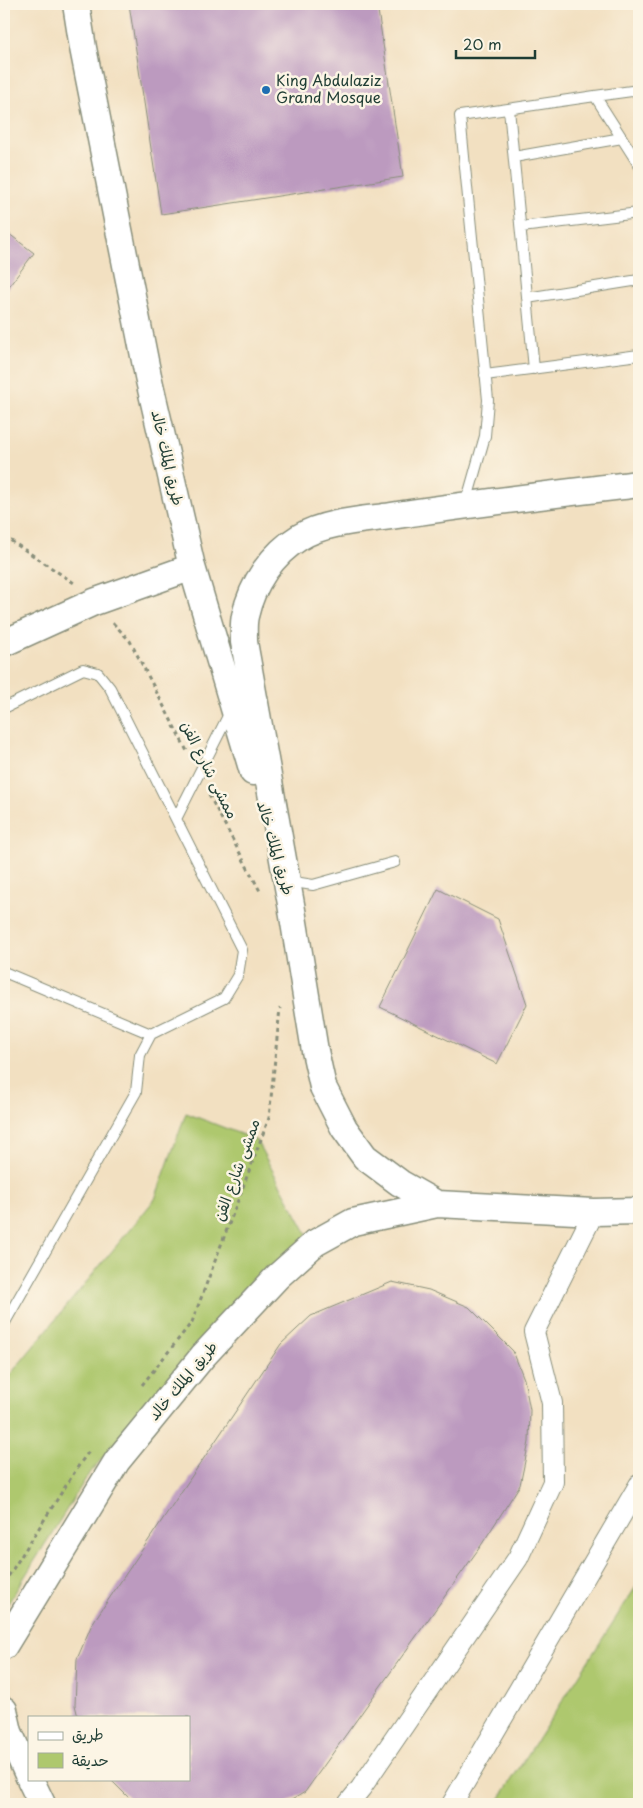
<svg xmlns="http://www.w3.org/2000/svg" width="643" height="1808" viewBox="0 0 643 1808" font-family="'Playpen Sans','Playpen Sans Arabic',sans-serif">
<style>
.green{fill:#aec86e;stroke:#668251}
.building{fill:#bc9abf}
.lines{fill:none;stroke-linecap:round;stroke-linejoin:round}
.service-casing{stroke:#888e7a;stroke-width:12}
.minor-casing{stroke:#888e7a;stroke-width:22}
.tertiary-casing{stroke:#888e7a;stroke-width:29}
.path{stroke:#888e7a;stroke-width:3;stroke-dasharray:4 4;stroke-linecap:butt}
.service{stroke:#fff;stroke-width:10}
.minor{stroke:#fff;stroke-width:20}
.tertiary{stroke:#fff;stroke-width:26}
.poi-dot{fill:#1f6fb2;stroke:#fcf5e5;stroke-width:2}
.labels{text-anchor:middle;stroke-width:5;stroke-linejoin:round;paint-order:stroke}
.poi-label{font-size:15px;fill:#1f3d34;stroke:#fcf5e5;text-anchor:start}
.street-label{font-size:15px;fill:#1f3d34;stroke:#fcf5e5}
</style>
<rect width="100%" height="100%" fill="#fcf5e5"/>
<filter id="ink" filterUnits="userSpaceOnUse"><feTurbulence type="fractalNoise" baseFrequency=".02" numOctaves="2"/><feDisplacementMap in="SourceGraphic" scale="10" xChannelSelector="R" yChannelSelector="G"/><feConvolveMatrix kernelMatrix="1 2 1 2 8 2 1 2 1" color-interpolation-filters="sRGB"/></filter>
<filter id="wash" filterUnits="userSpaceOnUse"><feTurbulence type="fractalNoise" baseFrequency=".0096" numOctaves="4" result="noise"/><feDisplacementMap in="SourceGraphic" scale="20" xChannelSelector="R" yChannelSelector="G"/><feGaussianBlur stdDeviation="1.12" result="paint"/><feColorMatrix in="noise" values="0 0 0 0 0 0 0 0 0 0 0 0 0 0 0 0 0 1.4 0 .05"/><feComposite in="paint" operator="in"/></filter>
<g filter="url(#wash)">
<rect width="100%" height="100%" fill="#f2e0c1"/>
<!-- green -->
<path class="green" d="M186,1113L256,1140L307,1234L90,1472L4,1610V1382L155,1199Z
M639,1582V1804H496Z"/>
<g id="blocks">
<!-- building -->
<path class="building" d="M129,4H377L403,177L161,214Z
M4,230L34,253L4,293Z
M438,889L498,919L527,1004L497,1064L380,1007Z
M392,1282L429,1290L469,1307L513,1351L524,1379L530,1410L529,1442L520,1485L480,1547L305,1792L285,1804H135L110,1779H189V1717H78L75,1705L77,1659L92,1624L281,1344L311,1316Z"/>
</g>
</g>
<g filter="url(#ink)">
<use href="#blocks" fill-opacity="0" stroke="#888e7a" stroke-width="1"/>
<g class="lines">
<defs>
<path id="service" d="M595,96L639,90
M509,109L534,369
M514,157L622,138
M521,227L639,213
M527,298L639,280
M485,375L639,355
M466,503L485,436L488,400L460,116L595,96L639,165
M4,708L83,669L98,673L110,688L242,950L238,975L224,998L151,1034L140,1055L136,1092L4,1324
M176,819L231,710
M288,881L313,885L395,862
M4,972L151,1034"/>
<path id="minor" d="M348,1804L361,1788L518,1558L553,1482L552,1403L534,1332L594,1212
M452,1804L639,1485"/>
<path id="tertiary" d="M76,4L83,48L148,376L192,567L253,772
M639,484C556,494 474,503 391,516C363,520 324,522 300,537C272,554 252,584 245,616C243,624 244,634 244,642L291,904L315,1051L323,1087L344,1128L365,1157L400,1183L437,1204L594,1212L639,1211
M4,643L94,602L192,567
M4,1646L117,1461L203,1356L277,1277L315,1243L353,1222L437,1204
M4,1710L9,1732L29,1777
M30,1779L42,1804"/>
</defs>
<!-- service casing -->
<use href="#service" class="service-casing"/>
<!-- minor casing -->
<use href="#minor" class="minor-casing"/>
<!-- tertiary casing -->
<use href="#tertiary" class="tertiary-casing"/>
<!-- path -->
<path class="path" d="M4,536L74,583
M113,623L130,641L188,753
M209,795L261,893
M142,1385L192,1322L269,1118L280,1008
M4,1583L81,1462L90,1450"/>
<!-- service -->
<use href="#service" class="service"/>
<!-- minor -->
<use href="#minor" class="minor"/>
<!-- tertiary -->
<use href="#tertiary" class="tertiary"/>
</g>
</g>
<!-- markers -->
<circle class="poi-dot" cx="266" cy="90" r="5"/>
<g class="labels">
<!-- poi labels -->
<g class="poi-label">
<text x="276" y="86">King Abdulaziz<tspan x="276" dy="17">Grand Mosque</tspan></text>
</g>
<!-- street labels -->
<g class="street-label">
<text transform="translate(167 458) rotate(77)" y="5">طريق الملك خالد</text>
<text transform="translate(209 770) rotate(63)" y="5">ممشى شارع الفن</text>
<text transform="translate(275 848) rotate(74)" y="5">طريق الملك خالد</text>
<text transform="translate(237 1170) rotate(-70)" y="5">ممشى شارع الفن</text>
<text transform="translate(183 1381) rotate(-50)" y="5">طريق الملك خالد</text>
</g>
</g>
<!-- margin -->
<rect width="643" height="1808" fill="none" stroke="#fcf5e5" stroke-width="20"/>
<!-- legend -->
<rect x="28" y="1716" width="162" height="65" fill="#fcf5e5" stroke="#a4ab9e"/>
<rect x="38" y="1732" width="25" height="8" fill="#ffffff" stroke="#a4ab9e"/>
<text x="72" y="1740" font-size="15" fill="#1f3d34">طريق</text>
<rect x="38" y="1753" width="25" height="15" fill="#aec86e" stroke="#a4ab9e"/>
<text x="72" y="1766" font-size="15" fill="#1f3d34">حديقة</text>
<!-- scale -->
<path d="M456 50v8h79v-8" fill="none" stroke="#1f3d34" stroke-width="2.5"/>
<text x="463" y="50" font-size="15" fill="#1f3d34" stroke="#fcf5e5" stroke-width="4" paint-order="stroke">20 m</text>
</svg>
